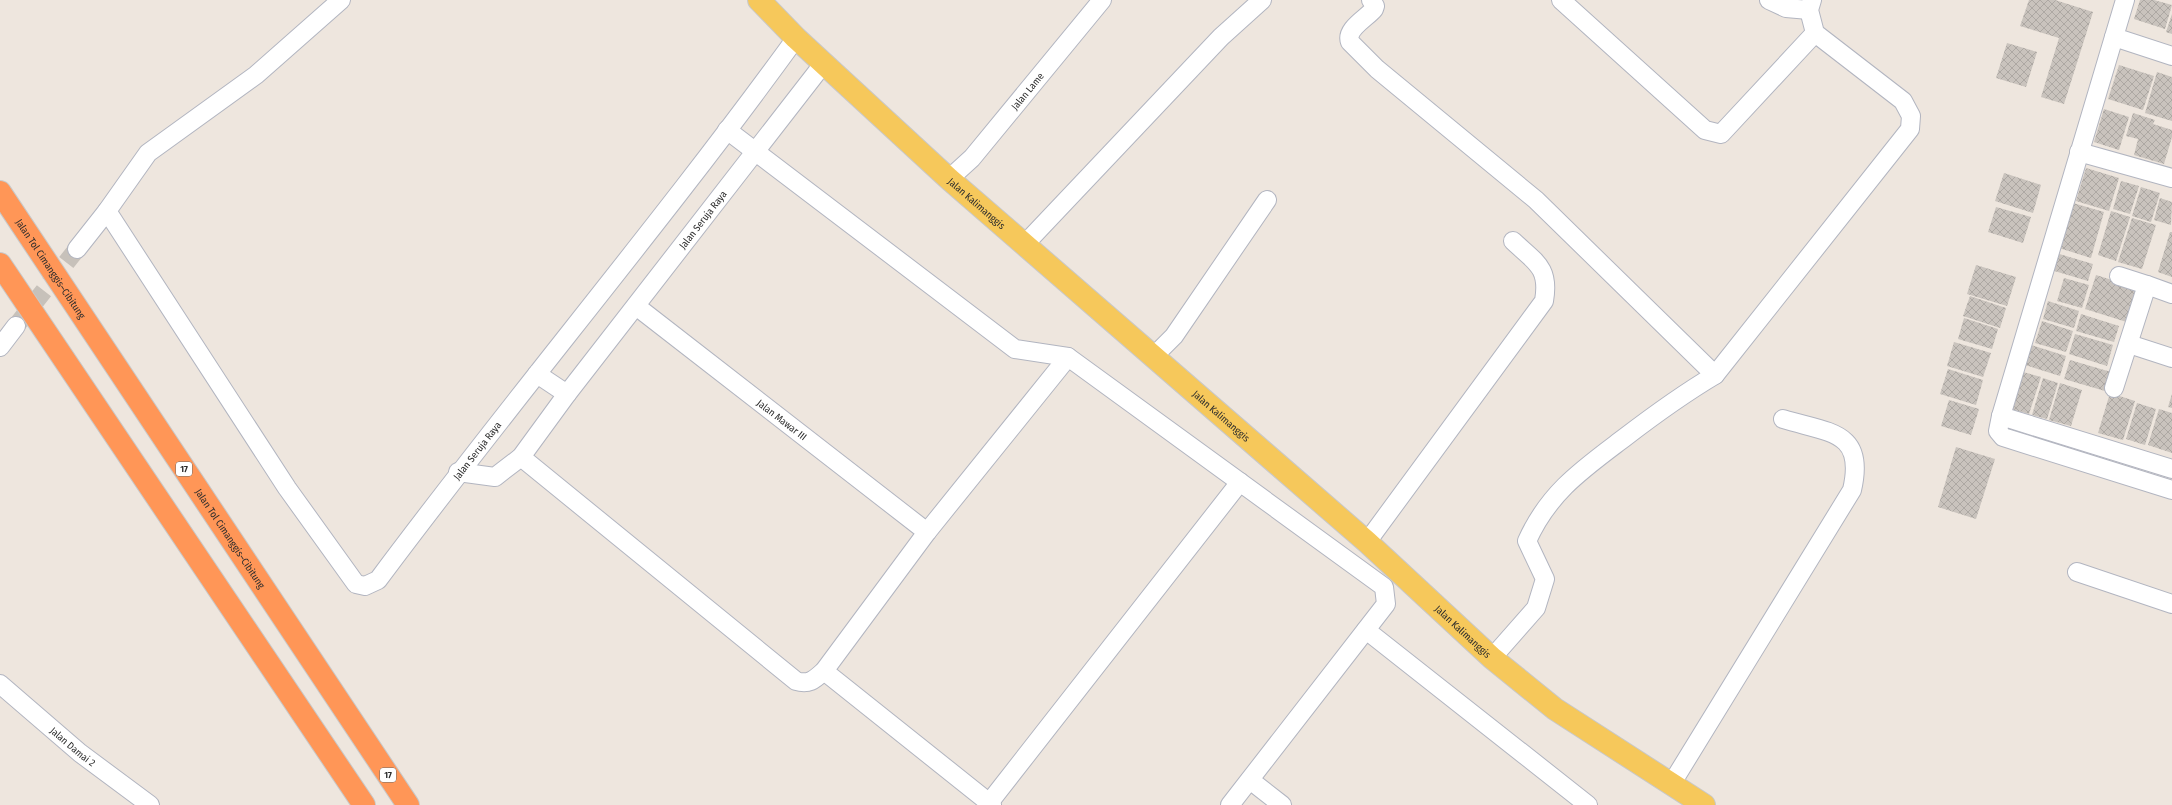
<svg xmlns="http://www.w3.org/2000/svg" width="2172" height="805" viewBox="0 0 2172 805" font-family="'Fira Sans Condensed',sans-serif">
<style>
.building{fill:url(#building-cross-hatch)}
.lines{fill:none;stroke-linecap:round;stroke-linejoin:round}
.minor-tunnel{stroke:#c7c1ba;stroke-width:18;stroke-dasharray:18 9;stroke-linecap:butt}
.minor-casing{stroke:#b2b5c0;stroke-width:20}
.major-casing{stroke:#c8c8c8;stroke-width:24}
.highway-casing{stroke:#c8c8c8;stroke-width:24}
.minor{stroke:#fff;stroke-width:18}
.major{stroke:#f6c85b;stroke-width:22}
.highway{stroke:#ff9657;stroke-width:22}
.labels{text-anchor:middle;stroke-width:3;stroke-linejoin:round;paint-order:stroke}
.shield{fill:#fff;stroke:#6b6b6b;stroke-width:1}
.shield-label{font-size:9px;font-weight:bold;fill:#2c2c2c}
.street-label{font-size:10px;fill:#2c2c2c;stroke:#fff}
</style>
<defs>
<pattern id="building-cross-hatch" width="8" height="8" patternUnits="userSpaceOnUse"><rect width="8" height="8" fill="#c9c3bd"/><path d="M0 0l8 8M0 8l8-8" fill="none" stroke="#ada8a3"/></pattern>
</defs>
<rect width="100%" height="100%" fill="#eee6de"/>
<!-- building -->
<path class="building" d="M2029,0H2055L2093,12L2064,104L2041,97L2059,38L2020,26Z
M2140,0H2154L2172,5L2165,29L2134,19Z
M2172,14V34L2166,32Z
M2007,43L2037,52L2026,87L1996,78Z
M2119,65L2154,76L2143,110L2108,99Z
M2157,72L2172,77V121L2145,113Z
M2104,109L2129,117L2119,150L2094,142Z
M2133,113L2155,120L2153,124L2172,130V137L2164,164L2134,155L2138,139L2126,136Z
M2086,168L2119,178L2109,211L2076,201Z
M2004,173L2041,185L2033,213L1995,201Z
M2121,181L2139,186L2130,214L2113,209Z
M2141,187L2160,193L2151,222L2132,216Z
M2160,198L2172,202L2171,225L2154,220Z
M2073,203L2104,212L2091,258L2059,248Z
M1996,207L2031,217L2023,243L1988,232Z
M2111,211L2130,217L2116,261L2098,255Z
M2132,218L2156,225L2142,269L2118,262Z
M2170,232H2172V277L2158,272Z
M2056,253L2093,264L2088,281L2051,270Z
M1976,265L2016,277L2007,306L1967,294Z
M2096,275L2144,290L2133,324L2085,309Z
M2064,278L2089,285L2082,308L2057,301Z
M1970,296L2006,308L2000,328L1963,316Z
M2048,301L2079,311L2074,328L2043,319Z
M2081,314L2119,326L2114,342L2076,331Z
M1964,318L1998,329L1992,349L1958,339Z
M2042,321L2073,331L2066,352L2035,343Z
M2075,334L2113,345L2107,366L2069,354Z
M1954,342L1991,353L1983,377L1947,366Z
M2031,345L2066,356L2060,376L2025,365Z
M2070,360L2111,372L2105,391L2064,379Z
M1948,369L1983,380L1976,405L1940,394Z
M2023,372L2041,377L2029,414L2011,409Z
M2043,378L2058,383L2047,419L2032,415Z
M2060,383L2082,390L2071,426L2049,420Z
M2110,393L2135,401L2123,440L2098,433Z
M2172,394V408L2168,407Z
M1949,400L1979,409L1971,435L1941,426Z
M2137,403L2156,409L2145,445L2126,439Z
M2159,409L2172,413V453L2148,445Z
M1956,447L1995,459L1976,519L1938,507Z"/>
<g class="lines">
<!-- minor-tunnel -->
<path class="minor-tunnel" d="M16,326L77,249"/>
<defs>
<g id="minor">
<path d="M1371,0L1375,6L1374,9C1367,18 1345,29 1350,42L1377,69L1536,200L1715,375"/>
<path d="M1561,0L1705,130L1721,134L1815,33"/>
<path d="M1769,0L1786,8L1809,10"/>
<path d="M2125,0L2001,416L1998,431L2003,437L2172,490"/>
<path d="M2114,37L2172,56"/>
<path d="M727,130L1015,349L1068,357L1384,587L1386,604L1230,805"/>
<path d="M2079,152L2172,178"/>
<path id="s1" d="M949,179L972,158L1102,0"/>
<path id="s2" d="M107,211L287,488L356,584L365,586L378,580C514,397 662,223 796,38"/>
<path d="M1025,244L1221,37L1262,0"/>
<path d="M77,249L107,211L148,153L256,75L341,0"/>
<path d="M2119,276L2147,285"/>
<path id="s3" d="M636,306L927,532"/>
<path d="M2129,344L2172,358"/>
<path d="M0,347L16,326"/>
<path d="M1154,356L1174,336L1267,200"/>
<path d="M537,374L567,394"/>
<path d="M2114,388L2147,285L2172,294"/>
<path d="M2001,416L2172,469"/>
<path d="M521,457L796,681C809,685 814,680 824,671L927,532L1068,357"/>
<path id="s4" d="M458,472L495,477L521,457L567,394L824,63"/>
<path d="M1367,542L1544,301C1550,267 1535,262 1513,241"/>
<path d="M2077,572L2172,604"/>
<path d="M1366,630L1588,805"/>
<path d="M1492,658L1536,608L1545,579L1527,541C1549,492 1583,469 1624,438C1654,415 1683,394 1715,375L1910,129L1911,116L1903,101L1815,33L1809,10L1812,0"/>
<path d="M824,671L992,805"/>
<path id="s5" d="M0,684L80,753L150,805"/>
<path d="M1250,780L1282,805"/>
<path d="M1672,783L1852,490C1866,430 1828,433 1783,419"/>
<path d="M989,803L1240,482"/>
</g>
<g id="major">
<path id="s6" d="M759,0L796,38L949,179L1367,542L1492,658L1555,709L1704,805"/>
</g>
<g id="highway">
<path id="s7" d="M0,192L408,805"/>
<path d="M0,264L364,805"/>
</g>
</defs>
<!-- minor casing -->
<use href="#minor" class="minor-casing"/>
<!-- major casing -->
<use href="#major" class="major-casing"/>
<!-- highway casing -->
<use href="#highway" class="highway-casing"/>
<!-- minor -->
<use href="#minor" class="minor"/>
<!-- major -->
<use href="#major" class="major"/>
<!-- highway -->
<use href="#highway" class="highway"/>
</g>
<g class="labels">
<!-- shield labels -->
<g class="shield">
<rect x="176" y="462" width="16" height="14" rx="3"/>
<rect x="380" y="768" width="16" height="14" rx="3"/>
</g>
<g class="shield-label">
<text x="184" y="472">17</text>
<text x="388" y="778">17</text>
</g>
<!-- street labels -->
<g class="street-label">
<text dy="4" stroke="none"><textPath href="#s1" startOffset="118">Jalan Lame</textPath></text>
<text dy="4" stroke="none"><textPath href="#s6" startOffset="298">Jalan Kalimanggis</textPath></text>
<text dy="4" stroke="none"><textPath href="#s4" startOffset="369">Jalan Seruja Raya</textPath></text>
<text dy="4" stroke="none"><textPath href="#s7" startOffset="92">Jalan Tol Cimanggis–Cibitung</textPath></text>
<text dy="4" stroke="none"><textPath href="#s6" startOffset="622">Jalan Kalimanggis</textPath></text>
<text dy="4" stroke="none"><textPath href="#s3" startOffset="185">Jalan Mawar III</textPath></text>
<text dy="4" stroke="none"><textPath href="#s2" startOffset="635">Jalan Seruja Raya</textPath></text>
<text dy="4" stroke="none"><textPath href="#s7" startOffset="416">Jalan Tol Cimanggis–Cibitung</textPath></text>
<text dy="4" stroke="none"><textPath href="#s6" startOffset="946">Jalan Kalimanggis</textPath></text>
<text dy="4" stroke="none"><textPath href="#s5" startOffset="96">Jalan Damai 2</textPath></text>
</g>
</g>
</svg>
